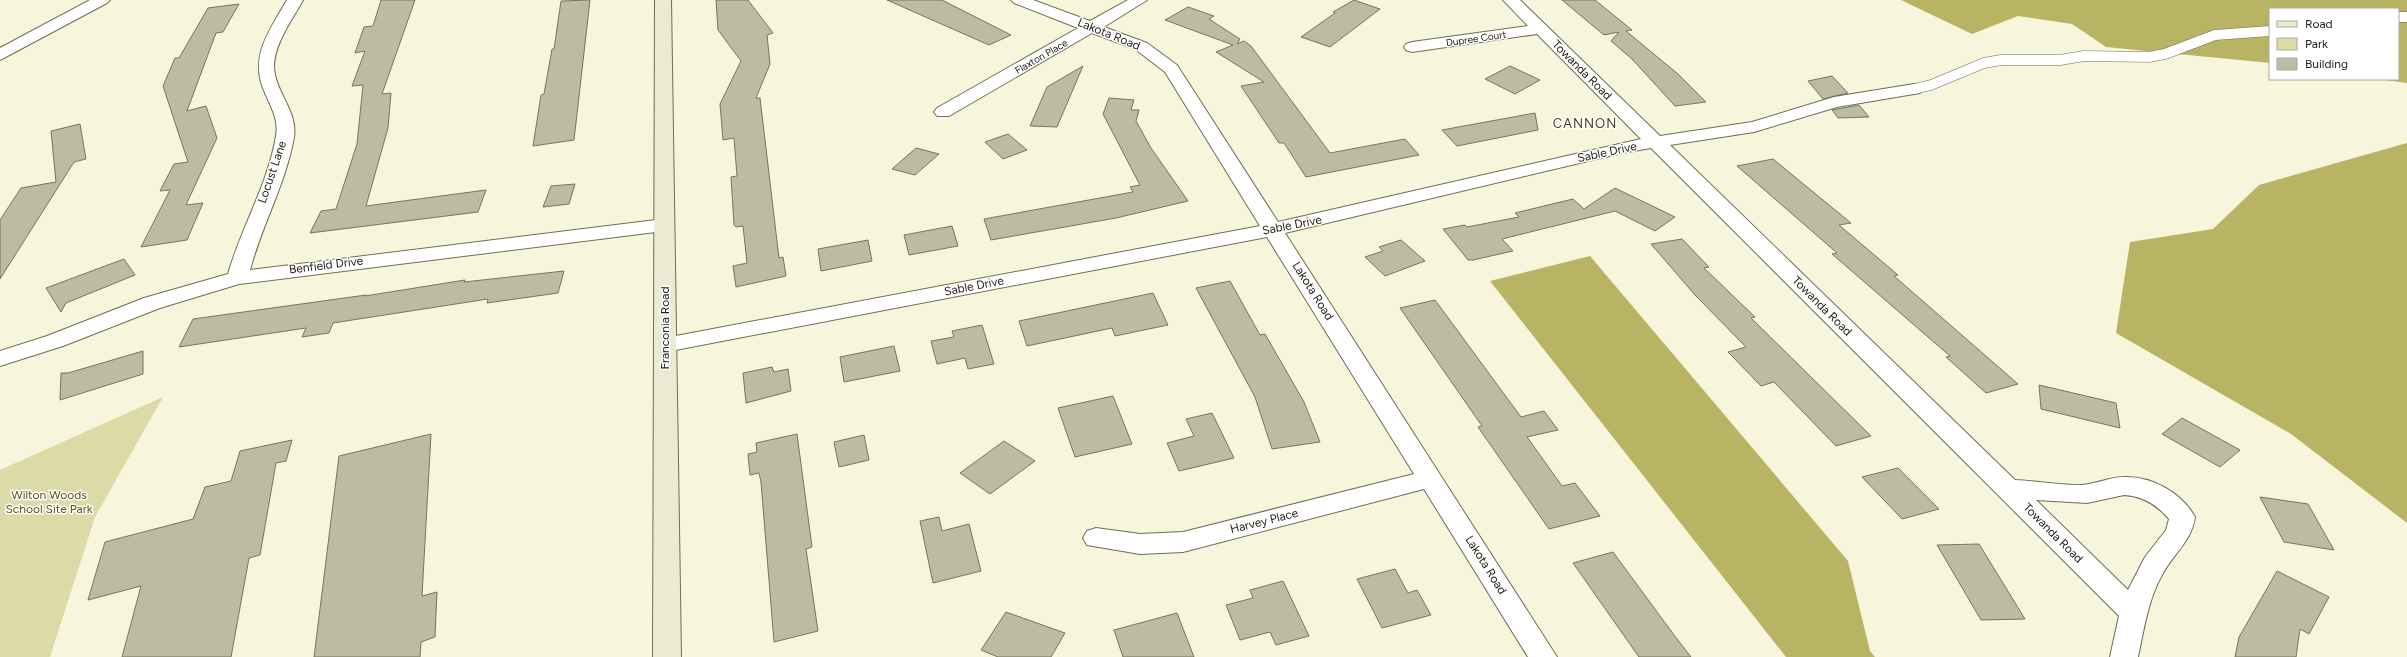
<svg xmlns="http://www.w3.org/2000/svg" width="2407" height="657" viewBox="0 0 2407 657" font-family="Figtree,sans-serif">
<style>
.green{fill:#dcdaa6}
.forest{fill:#b9b463}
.building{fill:#bcbba3;stroke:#76755f}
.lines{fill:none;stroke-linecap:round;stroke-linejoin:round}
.lane-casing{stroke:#6e6d56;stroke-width:11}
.street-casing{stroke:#6e6d56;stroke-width:2}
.secondary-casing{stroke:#6e6d56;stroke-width:2}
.lane{stroke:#fff;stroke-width:10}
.street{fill:#fff;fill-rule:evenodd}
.secondary{fill:#ebead2;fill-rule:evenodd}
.labels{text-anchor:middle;stroke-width:3;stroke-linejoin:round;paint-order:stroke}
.far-street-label{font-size:10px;fill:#232219;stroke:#fff}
.street-label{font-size:12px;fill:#232219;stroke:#fff}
.park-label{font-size:12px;fill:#585316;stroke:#fff}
.neighbourhood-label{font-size:13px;letter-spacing:1px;fill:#42412c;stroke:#fff}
</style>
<rect width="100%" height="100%" fill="#f7f6dc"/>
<!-- green -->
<path class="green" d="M163,397L95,517L50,657H0V470Z"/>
<!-- forest -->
<path class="forest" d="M1901,0H2407V83L2378,79H2398V9H2270V63L2106,47L2072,24L2018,16L1972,34Z
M2407,143V523L2291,434L2116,333L2130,242L2213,229L2259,185Z
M1590,256L1848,561L1870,651L1875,657H1786L1490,281Z"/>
<!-- building -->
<path class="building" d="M381,0H415L382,94L391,93L388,128L366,206L486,190L478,212L310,233L321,211L336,209L357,144L363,85L352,86L365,51L355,53L364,27L373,26Z
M590,0L574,140L533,146L541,95L544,94L552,49H554L561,1Z
M716,0H748L773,33L767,35L770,64L756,98H760L779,258L783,257L786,276L736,287L733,266L747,263L743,226L736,227L734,225L731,177L737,176L734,138L723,140L720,104L741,61L718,30Z
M887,0H942L1011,35L989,45Z
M1354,0L1380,9L1330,47L1301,37L1335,13L1333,12Z
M1562,0H1595L1632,30L1626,31L1678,74L1706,102L1675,106L1632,59L1611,41L1619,32L1604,35Z
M239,4L223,32L216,33L187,111L206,106L217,138L186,205L203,203L187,240L141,247L170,190L160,191L174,164L188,162L163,86L175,58H179L208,8Z
M1188,7L1214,16L1209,19L1240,39L1237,44L1244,41L1251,46L1330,153L1405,139L1419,155L1306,177L1284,143H1279L1241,86L1264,82L1216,52L1233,45L1165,20Z
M1083,66L1057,127L1030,126L1047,87Z
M1510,66L1540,80L1515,94L1485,79Z
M1832,76L1848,93L1823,99L1808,81Z
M1109,98L1134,100L1131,110H1139L1136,121L1151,148L1188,201L1116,218L991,240L984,219L1133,192L1130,187L1140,185L1103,114Z
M1859,105L1869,117L1838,118L1832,110Z
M1535,113L1538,130L1457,146L1442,130Z
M80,124L86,159L74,162L0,279V220L21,188L56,182L51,131Z
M1008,134L1027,150L1003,159L985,142Z
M916,148L939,154L915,175L892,169Z
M1773,159L1851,223L1839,225L1898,275L1894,276L2018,384L1986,393L1946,357L1950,356L1832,254L1837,253L1737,166Z
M575,184L569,204L543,207L551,186Z
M1615,188L1675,217L1655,231L1615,211L1502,239L1513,251L1473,260H1468L1443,229L1465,225L1467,227L1519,217L1515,213L1573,199L1584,209Z
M952,226L958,246L909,255L904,235Z
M1682,239L1709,267L1704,268L1755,317L1751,318L1871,436L1836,446L1774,382L1761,386L1728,352L1746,347L1695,295L1651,244Z
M868,240L872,261L821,271L818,249Z
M1401,240L1425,261L1385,276L1365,257L1383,251L1379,247Z
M124,259L135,275L66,303L61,312L46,288Z
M564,271L558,293L487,303L488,299L333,323L329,333L302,337L306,328L179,347L193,319L366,295L365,296L465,280L464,282Z
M1230,281L1260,335L1265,334L1304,402L1320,442L1272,449L1255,397L1196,288Z
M1153,293L1168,325L1115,336L1112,328L1027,346L1019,321Z
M1435,300L1521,417L1544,411L1558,430L1527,437L1562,486L1575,483L1600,516L1549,529L1478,427L1482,426L1400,308Z
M982,325L994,364L968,369L965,358L937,364L931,341L954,337L952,331Z
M894,346L900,371L844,382L840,357Z
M143,351V374L60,400L61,373H68Z
M772,367L774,372L788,369L791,391L746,403L743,373Z
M2039,385L2116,403L2120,428L2041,409Z
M1113,396L1132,444L1075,457L1058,408Z
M1212,413L1234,458L1179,471L1167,443L1194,436L1186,419Z
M2182,418L2240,450L2220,467L2162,434Z
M431,434L422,596L437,592L435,637L421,642L420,657H314L339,456Z
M797,434L812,547L806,549L818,631L774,642L761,482L759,473L750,475L748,454L757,452L756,443Z
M864,435L869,460L839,467L834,442Z
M292,440L286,461L276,463L260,555L249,558L231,657H122L141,586L88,600L105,542L193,519L205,487L231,481L240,451Z
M1004,441L1035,461L990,494L960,473Z
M1898,468L1939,509L1902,519L1862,477Z
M2260,497L2308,504L2334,550L2284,542Z
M939,517L942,531L969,524L981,571L933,583L920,521Z
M1979,544L2025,619L1981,620L1937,545Z
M1613,552L1674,635L1691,657H1639L1573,563Z
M1395,569L1408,593L1417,590L1431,615L1382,628L1357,579Z
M2277,571L2329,597L2309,634L2300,629L2296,657H2235L2239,637Z
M1283,581L1309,636L1276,645L1270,632L1240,640L1226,605L1253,598L1250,590Z
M1006,612L1065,633L1051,657H998L981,650Z
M1177,613L1194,657H1123L1114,630Z"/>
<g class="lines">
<defs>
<path id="lane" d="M2398,17H2407
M1914,89L1931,85L1984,63L2001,60H2060L2084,56L2149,57L2165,54L2215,35L2270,31"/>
<path id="street" d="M90,0H110L107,3L0,60V48Z
M287,0H303C292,20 274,44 274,67C275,92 298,111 294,137C286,183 262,225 250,270L664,219L671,221L674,225L671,229L664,231L239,284L160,308L63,346L0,366V351L47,336L144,298L228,274C241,228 268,184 276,136C279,120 271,107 265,93C248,57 270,30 287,0Z
M1011,0H1033L1090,21L1128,0H1147L1104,27L1147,43L1177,65L1278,222L1641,139L1537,34L1412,52L1406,50L1404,47L1406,44L1412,42L1528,26L1503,0H1520L1660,136L1752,122L1834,97L1914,84L1920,85L1923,89L1920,93L1914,94L1837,107L1754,132L1670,145L2015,480C2037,481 2060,485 2082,485C2096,484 2110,477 2124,477C2152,476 2182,493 2195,517C2192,541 2173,554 2162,575C2148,600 2144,629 2138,657H2110L2119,616L1651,148L1622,153L1285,233L1557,657H1528L1424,489L1183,552L1140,554L1087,545L1083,538L1087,531L1096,528L1140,534L1183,532L1414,474L1267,237L665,352L657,350L654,345L657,340L665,338L1260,226L1165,72L1135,49L1092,33L949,116H937L934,112L937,108L1078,28L1014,3ZM2124,495C2143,496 2157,505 2169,519L2166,530L2145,557L2128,590L2036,500L2087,503Z"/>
<path id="secondary" d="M655,0H671L681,657H653Z"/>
</defs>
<!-- lane casing -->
<use href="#lane" class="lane-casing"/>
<!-- street casing -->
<use href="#street" class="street-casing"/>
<!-- secondary casing -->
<use href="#secondary" class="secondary-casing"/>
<!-- lane -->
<use href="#lane" class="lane"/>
<!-- street -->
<use href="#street" class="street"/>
<!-- secondary -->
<use href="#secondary" class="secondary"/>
</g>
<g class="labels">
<!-- far-street labels -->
<g class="far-street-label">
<text transform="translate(1476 38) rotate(-8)" y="4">Dupree Court</text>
<text transform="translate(1041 56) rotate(-30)" y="4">Flaxton Place</text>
</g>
<!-- street labels -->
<g class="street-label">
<text transform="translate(1109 34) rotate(22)" y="4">Lakota Road</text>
<text transform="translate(1582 70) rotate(45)" y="4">Towanda Road</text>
<text transform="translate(1607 152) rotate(-12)" y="4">Sable Drive</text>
<text transform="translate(272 172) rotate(-71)" y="4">Locust Lane</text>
<text transform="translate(1292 225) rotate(-11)" y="4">Sable Drive</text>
<text transform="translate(326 265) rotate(-7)" y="4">Benfield Drive</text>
<text transform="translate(974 286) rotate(-11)" y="4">Sable Drive</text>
<text transform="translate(1313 291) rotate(58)" y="4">Lakota Road</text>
<text transform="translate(1822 306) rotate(45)" y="4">Towanda Road</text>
<text transform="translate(665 328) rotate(-90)" y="4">Franconia Road</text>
<text transform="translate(1264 521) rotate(-14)" y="4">Harvey Place</text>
<text transform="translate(2053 533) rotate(45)" y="4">Towanda Road</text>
<text transform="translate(1486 565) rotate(58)" y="4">Lakota Road</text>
</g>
<!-- park labels -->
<g class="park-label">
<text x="49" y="499">Wilton Woods<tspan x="49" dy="14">School Site Park</tspan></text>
</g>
<!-- neighbourhood labels -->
<g class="neighbourhood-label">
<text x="1585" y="128">CANNON</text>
</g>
</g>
<!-- legend -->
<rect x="2269" y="8" width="130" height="72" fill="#ffffff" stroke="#a7a7a3"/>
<rect x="2277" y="21" width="20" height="6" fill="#ebead2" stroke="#a7a7a3"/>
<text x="2305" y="28" font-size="12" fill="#232219">Road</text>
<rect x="2277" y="38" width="20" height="12" fill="#dcdaa6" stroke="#a7a7a3"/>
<text x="2305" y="48" font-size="12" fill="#232219">Park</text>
<rect x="2277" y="58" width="20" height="12" fill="#bcbba3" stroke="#a7a7a3"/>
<text x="2305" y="68" font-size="12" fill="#232219">Building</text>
</svg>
